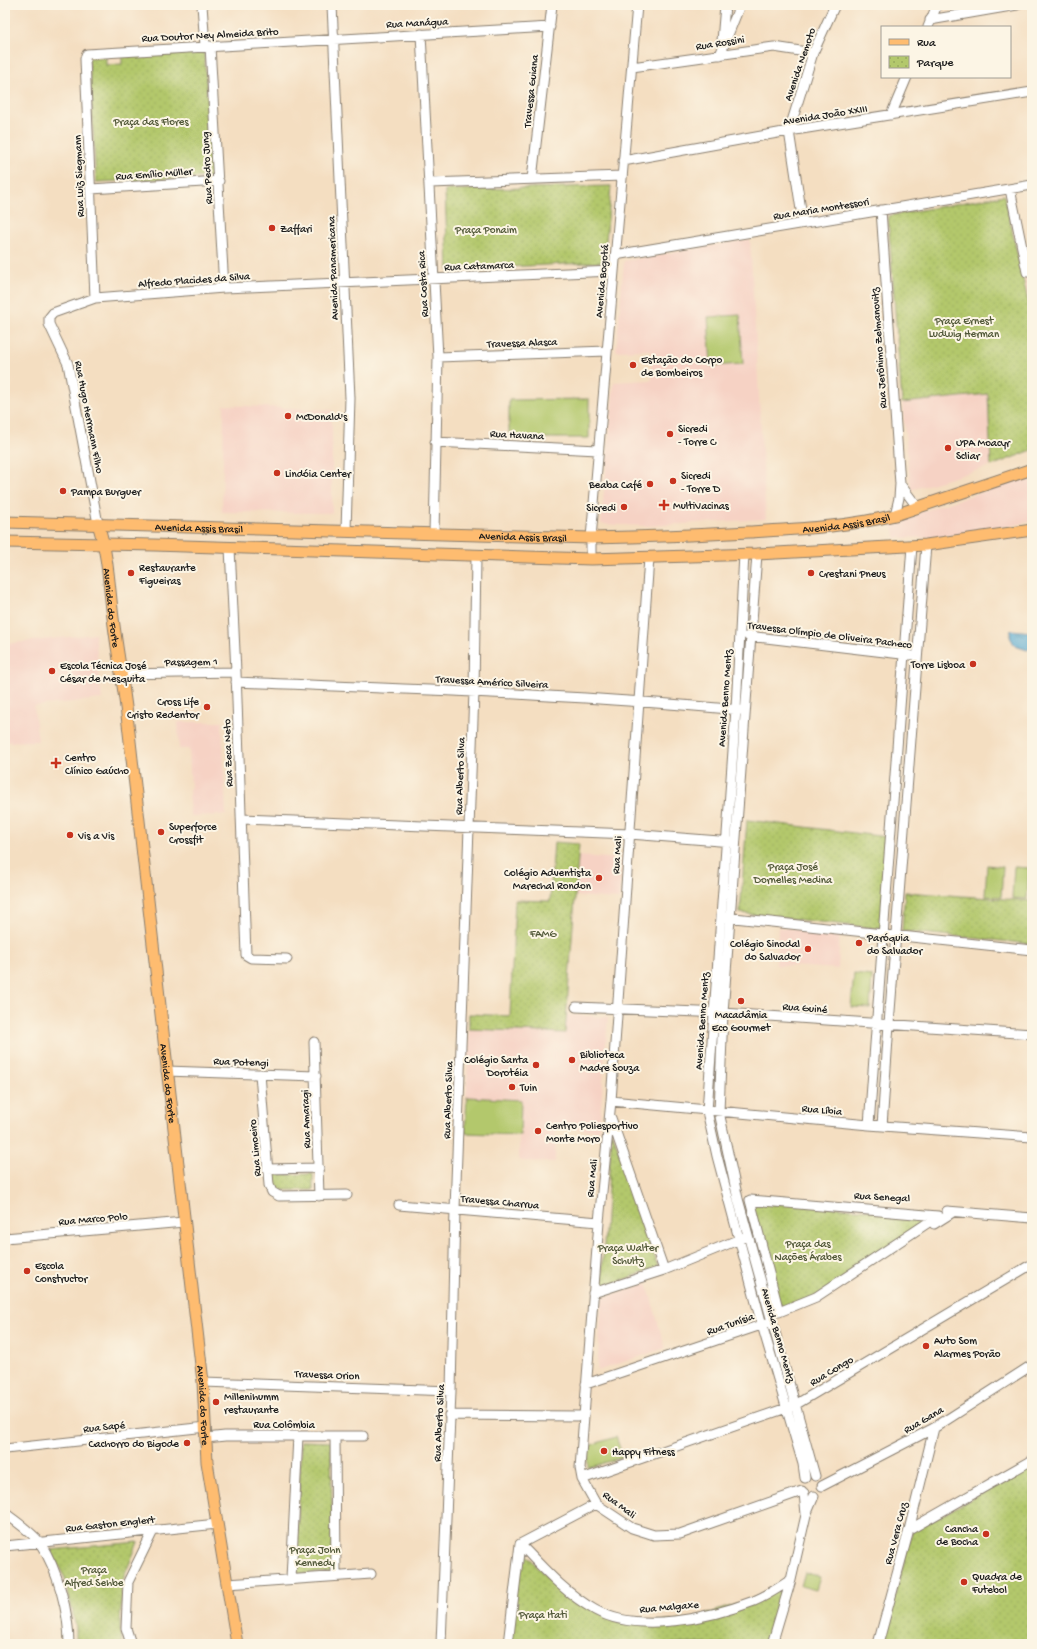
<svg xmlns="http://www.w3.org/2000/svg" width="1037" height="1649" viewBox="0 0 1037 1649" font-family="'Gochi Hand',sans-serif">
<style>
.built{fill:#f6d2c4}
.green{fill:#b3c86c;stroke:#687244}
.park{fill:url(#park-dots);stroke:#687244}
.water{fill:url(#water-ripples);stroke:#386276}
.lines{fill:none;stroke-linecap:round;stroke-linejoin:round}
.minor-casing{stroke:#887d6e;stroke-width:11}
.major-casing{stroke:#887d6e;stroke-width:13}
.minor{stroke:#fff;stroke-width:9}
.major{stroke:#febc70;stroke-width:11}
.poi-dot{fill:#c8321e;stroke:#fcf5e5;stroke-width:1.5}
.labels{text-anchor:middle;stroke-width:4;stroke-linejoin:round;paint-order:stroke}
.street-label{font-size:11px;fill:#1c1c1c;stroke:#fcf5e5}
.park-label{font-size:11px;fill:#515838;stroke:#fcf5e5}
.poi-label{font-size:11px;fill:#1c1c1c;stroke:#fcf5e5;text-anchor:start}
</style>
<defs>
<pattern id="park-dots" width="8" height="8" patternUnits="userSpaceOnUse"><rect width="8" height="8" fill="#b3c86c"/><path d="M2 2h.1M6 6h.1" fill="none" stroke="#99ab5d" stroke-width="1.8" stroke-linecap="round"/></pattern>
<pattern id="water-ripples" width="26" height="14" patternUnits="userSpaceOnUse"><rect width="26" height="14" fill="#55a8d0"/><path d="M2 4q2-2 4 0t4 0M15 11q2-2 4 0t4 0" fill="none" stroke="#4688a8"/></pattern>
</defs>
<rect width="100%" height="100%" fill="#fcf5e5"/>
<filter id="ink" filterUnits="userSpaceOnUse"><feTurbulence type="fractalNoise" baseFrequency=".025" numOctaves="2"/><feDisplacementMap in="SourceGraphic" scale="8" xChannelSelector="R" yChannelSelector="G"/><feConvolveMatrix kernelMatrix="1 2 1 2 8 2 1 2 1" color-interpolation-filters="sRGB"/></filter>
<filter id="wash" filterUnits="userSpaceOnUse"><feTurbulence type="fractalNoise" baseFrequency=".012" numOctaves="4" result="noise"/><feDisplacementMap in="SourceGraphic" scale="16" xChannelSelector="R" yChannelSelector="G"/><feGaussianBlur stdDeviation="0.9" result="paint"/><feColorMatrix in="noise" values="0 0 0 0 0 0 0 0 0 0 0 0 0 0 0 0 0 1.4 0 .05"/><feComposite in="paint" operator="in"/></filter>
<g filter="url(#wash)">
<rect width="100%" height="100%" fill="#f4dec1"/>
<!-- built -->
<path class="built" d="M750,239L766,519L647,526L601,524L614,382L652,380L651,350L616,351L624,261Z
M1032,276V319L1024,277Z
M988,394L991,466L911,490L902,403Z
M224,405L332,410V513L222,512Z
M1032,476V521L1012,526L940,537L895,538L894,530L890,522Z
M95,634L102,699L34,706L38,741L5,742V644Z
M178,722H222L226,815L190,816L189,788H191L189,749H179Z
M578,856L622,859L619,899L575,896Z
M778,927L840,933L838,969L776,965Z
M566,1015L608,1017L599,1131L556,1127L555,1162L519,1161V1135L465,1133L469,1029L565,1033Z
M647,1283L665,1348L597,1371L602,1298Z"/>
<!-- green -->
<path class="green" d="M740,315L743,364L711,366L708,317Z
M589,399V438H509V400Z
M987,865L1003,867L1001,897L985,896Z
M1014,867L1029,868L1027,899L1012,898Z
M854,974L872,976L870,1008L851,1007Z
M467,1097L521,1100L520,1135L465,1133Z
M616,1437L623,1457L588,1468V1446Z
M805,1572L820,1577L816,1590L801,1586Z"/>
<!-- park -->
<path class="park" d="M204,52L213,177L96,182L89,58L106,57V65L122,64V56Z
M611,186L604,262L448,270L445,190Z
M1004,195L1032,319V450L991,466L988,394L902,403L888,216Z
M747,820L887,837L882,929L740,913Z
M554,842L579,844L565,1033L469,1029V1014L510,1016L515,900L550,901Z
M905,892L1032,901V944L902,931Z
M612,1131L658,1267L601,1288Z
M313,1174V1190H279L272,1184L270,1175Z
M750,1200L938,1216L816,1297L779,1312Z
M301,1441L331,1442L333,1572L296,1574Z
M1032,1465V1644H882L912,1532Z
M138,1542L122,1582L120,1629L123,1644H76V1627L65,1578L50,1550Z
M521,1548L552,1583L573,1600L619,1622L686,1621L783,1589L767,1644H509Z"/>
<!-- water -->
<path class="water" d="M1011,630L1032,632V648L1027,650L1015,646L1010,637Z"/>
</g>
<g filter="url(#ink)">
<g class="lines">
<defs>
<path id="minor" d="M202,5L205,46
M332,5L350,398L346,531
M930,20L1017,5
M928,27L937,5
M421,34L438,357L434,533
M722,41L725,5
M210,46L224,288
M720,55L740,5
M632,67L774,47L813,53
M891,115L907,77
M623,161L789,131L1032,92
M532,179L552,5
M430,183L622,176
M91,189L219,181
M1010,189L1027,272H1032
M881,210L900,484L899,498L895,515
M803,223L789,131L813,53L835,5
M615,255L1032,185
M95,298L85,59L87,54L550,27
M438,357L607,351
M435,442L598,450
M900,484L918,508
M98,524L68,364L49,324V318L53,313L95,298L224,288L613,271
M230,548L236,672L246,955L251,958L287,959
M744,554L736,709L707,1111L717,1156L762,1325L803,1464L805,1478
M757,554L723,1013L719,1112L738,1199L815,1476
M649,558L611,1101L599,1222L580,1468L582,1479L596,1504L632,1528L654,1535L680,1534L802,1491
M591,559V538L637,5
M748,636L910,655
M122,674L236,672
M236,682C404,689 573,694 740,710
M242,819L630,834L732,842
M725,917L1032,950
M576,1007L723,1013L1032,1034
M314,1042L319,1196
M166,1071L316,1076
M260,1074L269,1185L272,1192L279,1196L347,1195
M611,1101L869,1125L1032,1137
M611,1118L664,1270
M869,1125L912,546
M882,1126L889,1024L926,545
M267,1169L319,1168
M750,1200L938,1216L816,1297L779,1312Z
M399,1205L599,1222
M947,1211L1032,1218
M934,1224L953,1212
M5,1238L184,1222
M593,1293L664,1270L745,1237
M203,1382L451,1391
M586,1384L767,1323
M449,1415L583,1416
M335,1436L336,1575
M206,1438L225,1436H363
M5,1449L206,1427
M582,1479L795,1405L1032,1264
M822,1486L934,1428L1032,1365
M804,1493L806,1514
M5,1513C15,1521 33,1533 40,1543C58,1570 69,1613 69,1644
M909,1530L1032,1460
M520,1544C544,1569 565,1593 595,1610C639,1634 710,1618 754,1601C767,1596 779,1587 791,1580
M520,1544L596,1504
M5,1546L217,1524
M291,1579L298,1436
M227,1584L371,1574
M131,1644L126,1628L128,1582L153,1531
M441,1644L451,1391L455,1209L474,692L476,556
M508,1644L520,1544
M772,1644L791,1580L806,1515L814,1496
M878,1644L909,1530L934,1428"/>
<g id="major">
<path id="s1" d="M5,522L591,538C644,537 697,535 749,532C798,529 847,527 895,515L1032,469"/>
<path id="s2" d="M98,524C108,554 109,586 113,618C117,650 123,682 127,715L194,1305L203,1382L207,1462L237,1644"/>
<path d="M5,542L154,545L591,559L757,554L926,545L1032,530"/>
</g>
</defs>
<!-- minor casing -->
<use href="#minor" class="minor-casing"/>
<!-- major casing -->
<use href="#major" class="major-casing"/>
<!-- minor -->
<use href="#minor" class="minor"/>
<!-- major -->
<use href="#major" class="major"/>
</g>
</g>
<!-- markers -->
<g class="poi-dot">
<circle cx="272" cy="228" r="4"/>
<circle cx="633" cy="365" r="4"/>
<circle cx="288" cy="416" r="4"/>
<circle cx="670" cy="434" r="4"/>
<circle cx="948" cy="448" r="4"/>
<circle cx="277" cy="473" r="4"/>
<circle cx="673" cy="481" r="4"/>
<circle cx="650" cy="484" r="4"/>
<circle cx="63" cy="491" r="4"/>
<path d="M662 499h4v4h4v4h-4v4h-4v-4h-4v-4h4z"/>
<circle cx="624" cy="507" r="4"/>
<circle cx="131" cy="573" r="4"/>
<circle cx="811" cy="573" r="4"/>
<circle cx="973" cy="664" r="4"/>
<circle cx="52" cy="671" r="4"/>
<circle cx="207" cy="707" r="4"/>
<path d="M54 757h4v4h4v4h-4v4h-4v-4h-4v-4h4z"/>
<circle cx="161" cy="832" r="4"/>
<circle cx="70" cy="835" r="4"/>
<circle cx="599" cy="878" r="4"/>
<circle cx="859" cy="943" r="4"/>
<circle cx="808" cy="949" r="4"/>
<circle cx="741" cy="1001" r="4"/>
<circle cx="572" cy="1060" r="4"/>
<circle cx="536" cy="1065" r="4"/>
<circle cx="512" cy="1087" r="4"/>
<circle cx="538" cy="1131" r="4"/>
<circle cx="27" cy="1271" r="4"/>
<circle cx="926" cy="1346" r="4"/>
<circle cx="216" cy="1402" r="4"/>
<circle cx="187" cy="1443" r="4"/>
<circle cx="604" cy="1451" r="4"/>
<circle cx="986" cy="1534" r="4"/>
<circle cx="964" cy="1582" r="4"/>
</g>
<g class="labels">
<!-- street labels -->
<g class="street-label">
<text transform="translate(417 22) rotate(-3)" y="4">Rua Manágua</text>
<text transform="translate(210 34) rotate(-3)" y="4">Rua Doutor Ney Almeida Brito</text>
<text transform="translate(720 42) rotate(-9)" y="4">Rua Rossini</text>
<text transform="translate(799 64) rotate(-71)" y="4">Avenida Nemoto</text>
<text transform="translate(530 91) rotate(-84)" y="4">Travessa Guiana</text>
<text transform="translate(825 114) rotate(-9)" y="4">Avenida João XXIII</text>
<text transform="translate(206 168) rotate(-93)" y="4">Rua Pedro Jung</text>
<text transform="translate(154 173) rotate(-4)" y="4">Rua Emílio Müller</text>
<text transform="translate(78 176) rotate(-92)" y="4">Rua Luiz Siegmann</text>
<text transform="translate(821 208) rotate(-9)" y="4">Rua Maria Montessori</text>
<text transform="translate(479 265) rotate(-2)" y="4">Rua Catamarca</text>
<text transform="translate(332 268) rotate(-92)" y="4">Avenida Panamericana</text>
<text transform="translate(194 279) rotate(-4)" y="4">Alfredo Placides da Silva</text>
<text transform="translate(601 281) rotate(-85)" y="4">Avenida Bogotá</text>
<text transform="translate(422 284) rotate(-93)" y="4">Rua Costa Rica</text>
<text transform="translate(522 342) rotate(-2)" y="4">Travessa Alasca</text>
<text transform="translate(878 348) rotate(-94)" y="4">Rua Jerônimo Zelmanovitz</text>
<text transform="translate(90 417) rotate(79)" y="4">Rua Hugo Herrmann Filho</text>
<text transform="translate(517 434) rotate(3)" y="4">Rua Havana</text>
<text dy="4" stroke="none"><textPath href="#s1" startOffset="842">Avenida Assis Brasil</textPath></text>
<text dy="4" stroke="none"><textPath href="#s1" startOffset="194">Avenida Assis Brasil</textPath></text>
<text dy="4" stroke="none"><textPath href="#s1" startOffset="518">Avenida Assis Brasil</textPath></text>
<text dy="4" stroke="none"><textPath href="#s2" startOffset="85">Avenida do Forte</textPath></text>
<text transform="translate(830 634) rotate(7)" y="4">Travessa Olímpio de Oliveira Pacheco</text>
<text transform="translate(191 661) rotate(-1)" y="4">Passagem 1</text>
<text transform="translate(492 681) rotate(3)" y="4">Travessa Américo Silveira</text>
<text transform="translate(724 698) rotate(-86)" y="4">Avenida Benno Mentz</text>
<text transform="translate(227 753) rotate(-92)" y="4">Rua Zeca Neto</text>
<text transform="translate(459 776) rotate(-88)" y="4">Rua Alberto Silva</text>
<text transform="translate(616 855) rotate(-86)" y="4">Rua Mali</text>
<text transform="translate(805 1007) rotate(4)" y="4">Rua Guiné</text>
<text transform="translate(701 1021) rotate(-86)" y="4">Avenida Benno Mentz</text>
<text transform="translate(241 1061) rotate(2)" y="4">Rua Potengi</text>
<text dy="4" stroke="none"><textPath href="#s2" startOffset="564">Avenida do Forte</textPath></text>
<text transform="translate(447 1100) rotate(-88)" y="4">Rua Alberto Silva</text>
<text transform="translate(822 1109) rotate(5)" y="4">Rua Líbia</text>
<text transform="translate(305 1119) rotate(-92)" y="4">Rua Amaragi</text>
<text transform="translate(254 1148) rotate(-95)" y="4">Rua Limoeiro</text>
<text transform="translate(591 1178) rotate(-84)" y="4">Rua Mali</text>
<text transform="translate(882 1196) rotate(3)" y="4">Rua Senegal</text>
<text transform="translate(500 1201) rotate(5)" y="4">Travessa Charrua</text>
<text transform="translate(93 1218) rotate(-5)" y="4">Rua Marco Polo</text>
<text transform="translate(730 1323) rotate(-19)" y="4">Rua Tunísia</text>
<text transform="translate(779 1335) rotate(74)" y="4">Avenida Benno Mentz</text>
<text transform="translate(831 1370) rotate(-31)" y="4">Rua Congo</text>
<text transform="translate(327 1374) rotate(2)" y="4">Travessa Orion</text>
<text dy="4" stroke="none"><textPath href="#s2" startOffset="888">Avenida do Forte</textPath></text>
<text transform="translate(923 1419) rotate(-30)" y="4">Rua Gana</text>
<text transform="translate(438 1423) rotate(-87)" y="4">Rua Alberto Silva</text>
<text x="284" y="1428">Rua Colômbia</text>
<text transform="translate(104 1426) rotate(-6)" y="4">Rua Sapé</text>
<text transform="translate(620 1504) rotate(37)" y="4">Rua Mali</text>
<text transform="translate(110 1523) rotate(-6)" y="4">Rua Gaston Englert</text>
<text transform="translate(895 1533) rotate(-75)" y="4">Rua Vera Cruz</text>
<text transform="translate(669 1606) rotate(-5)" y="4">Rua Malgaxe</text>
</g>
<!-- park labels -->
<g class="park-label">
<text x="151" y="125">Praça das Flores</text>
<text x="486" y="233">Praça Ponaim</text>
<text x="964" y="324">Praça Ernest<tspan x="964" dy="13">Ludwig Herman</tspan></text>
<text x="793" y="870">Praça José<tspan x="793" dy="13">Dornelles Medina</tspan></text>
<text x="543" y="937">FAMG</text>
<text x="808" y="1247">Praça das<tspan x="808" dy="13">Nações Árabes</tspan></text>
<text x="628" y="1251">Praça Walter<tspan x="628" dy="13">Schultz</tspan></text>
<text x="315" y="1553">Praça John<tspan x="315" dy="13">Kennedy</tspan></text>
<text x="94" y="1573">Praça<tspan x="94" dy="13">Alfred Sehbe</tspan></text>
<text x="543" y="1618">Praça Itati</text>
</g>
<!-- poi labels -->
<g class="poi-label">
<text x="280" y="232">Zaffari</text>
<text x="641" y="363">Estação do Corpo<tspan x="641" dy="13">de Bombeiros</tspan></text>
<text x="296" y="420">McDonald's</text>
<text x="678" y="432">Sicredi<tspan x="678" dy="13">- Torre C</tspan></text>
<text x="956" y="446">UPA Moacyr<tspan x="956" dy="13">Scliar</tspan></text>
<text x="285" y="477">Lindóia Center</text>
<text x="681" y="479">Sicredi<tspan x="681" dy="13">- Torre D</tspan></text>
<text x="642" y="488" text-anchor="end">Beaba Café</text>
<text x="71" y="495">Pampa Burguer</text>
<text x="673" y="509">MultiVacinas</text>
<text x="616" y="511" text-anchor="end">Sicredi</text>
<text x="139" y="571">Restaurante<tspan x="139" dy="13">Figueiras</tspan></text>
<text x="819" y="577">Crestani Pneus</text>
<text x="965" y="668" text-anchor="end">Torre Lisboa</text>
<text x="60" y="669">Escola Técnica José<tspan x="60" dy="13">César de Mesquita</tspan></text>
<text x="199" y="705" text-anchor="end">Cross Life<tspan x="199" dy="13">Cristo Redentor</tspan></text>
<text x="65" y="761">Centro<tspan x="65" dy="13">Clínico Gaúcho</tspan></text>
<text x="169" y="830">Superforce<tspan x="169" dy="13">Crossfit</tspan></text>
<text x="78" y="839">Vis a Vis</text>
<text x="591" y="876" text-anchor="end">Colégio Adventista<tspan x="591" dy="13">Marechal Rondon</tspan></text>
<text x="867" y="941">Paróquia<tspan x="867" dy="13">do Salvador</tspan></text>
<text x="800" y="947" text-anchor="end">Colégio Sinodal<tspan x="800" dy="13">do Salvador</tspan></text>
<text x="741" y="1018" text-anchor="middle">Macadâmia<tspan x="741" dy="13">Eco Gourmet</tspan></text>
<text x="580" y="1058">Biblioteca<tspan x="580" dy="13">Madre Souza</tspan></text>
<text x="528" y="1063" text-anchor="end">Colégio Santa<tspan x="528" dy="13">Dorotéia</tspan></text>
<text x="520" y="1091">Tuin</text>
<text x="546" y="1129">Centro Poliesportivo<tspan x="546" dy="13">Monte Moro</tspan></text>
<text x="35" y="1269">Escola<tspan x="35" dy="13">Constructor</tspan></text>
<text x="934" y="1344">Auto Som<tspan x="934" dy="13">Alarmes Porão</tspan></text>
<text x="224" y="1400">Millenihumm<tspan x="224" dy="13">restaurante</tspan></text>
<text x="179" y="1447" text-anchor="end">Cachorro do Bigode</text>
<text x="612" y="1455">Happy Fitness</text>
<text x="978" y="1532" text-anchor="end">Cancha<tspan x="978" dy="13">de Bocha</tspan></text>
<text x="972" y="1580">Quadra de<tspan x="972" dy="13">Futebol</tspan></text>
</g>
</g>
<!-- margin -->
<rect width="1037" height="1649" fill="none" stroke="#fcf5e5" stroke-width="20"/>
<!-- legend -->
<rect x="881" y="26" width="130" height="52" fill="#fcf5e5" stroke="#a29e95"/>
<rect x="889" y="39" width="20" height="6" fill="#febc70" stroke="#a29e95"/>
<text x="917" y="46" font-size="12" fill="#1c1c1c">Rua</text>
<rect x="889" y="56" width="20" height="12" fill="url(#park-dots)" stroke="#a29e95"/>
<text x="917" y="66" font-size="12" fill="#1c1c1c">Parque</text>
</svg>
